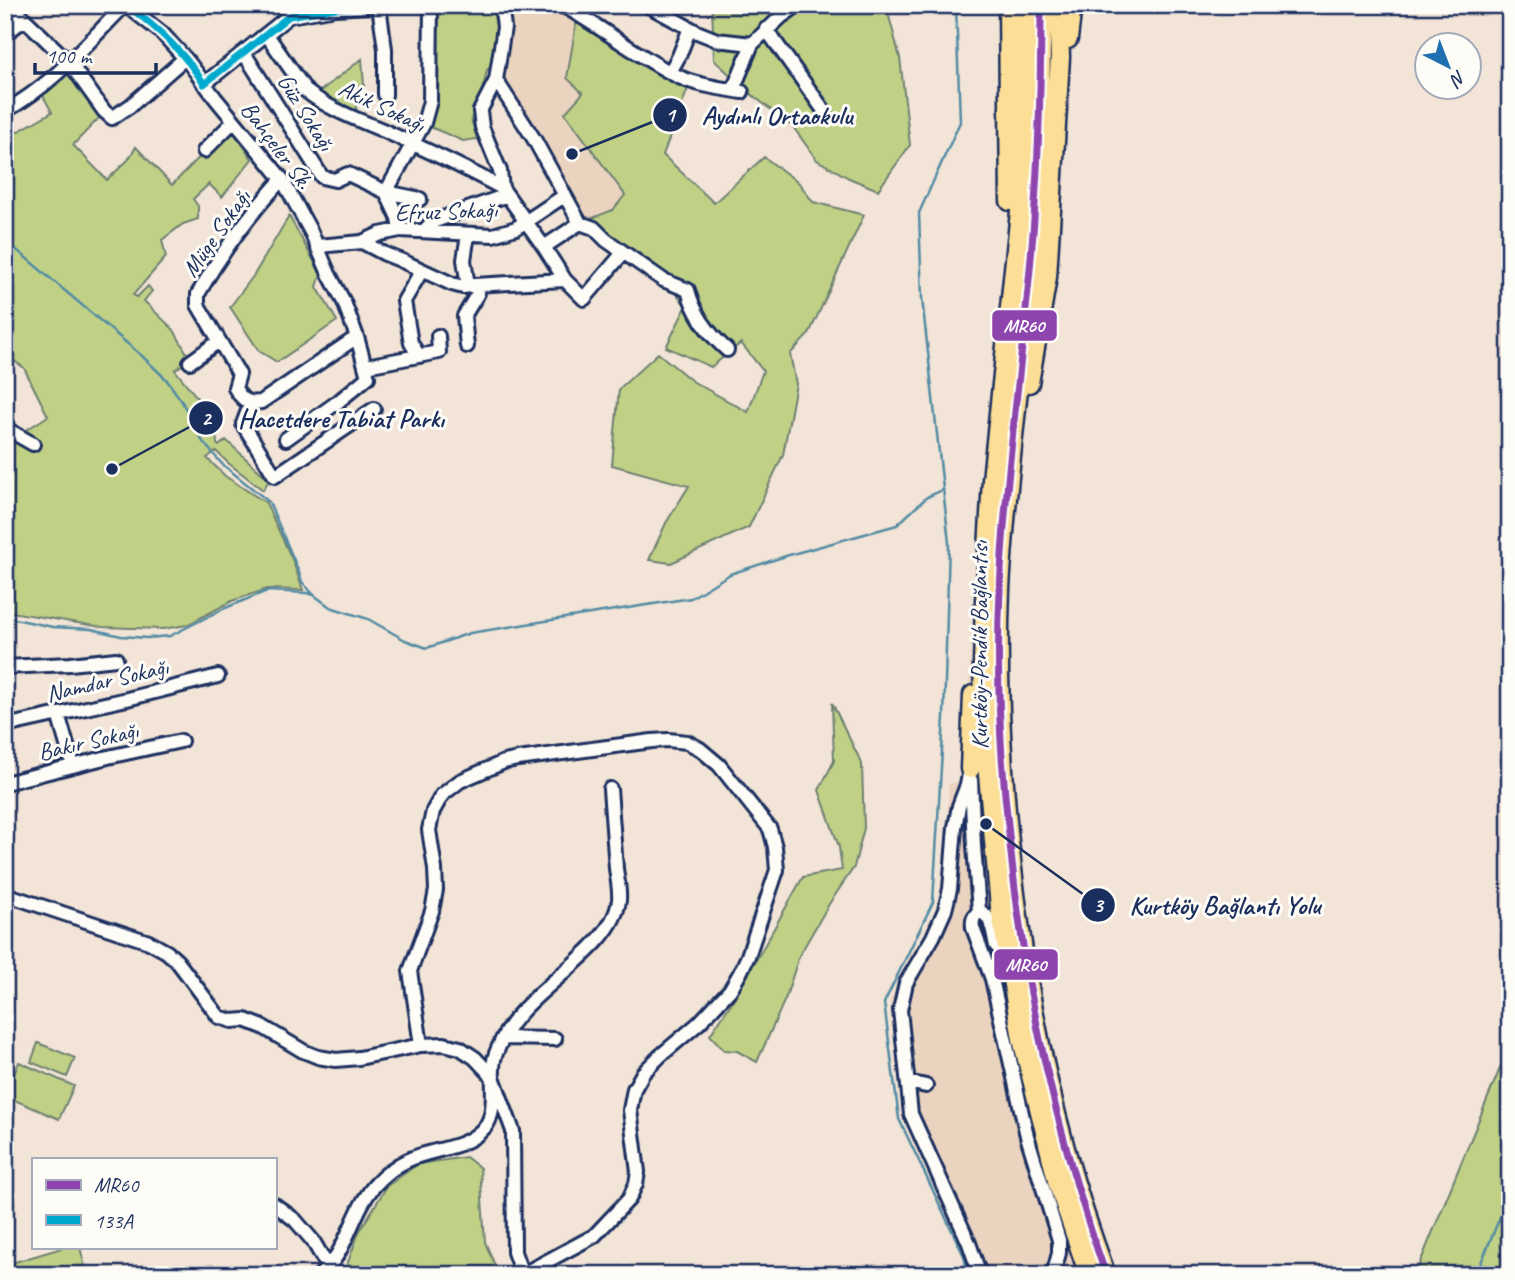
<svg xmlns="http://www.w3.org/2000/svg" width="1515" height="1280" viewBox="0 0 1515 1280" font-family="Caveat,sans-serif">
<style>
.built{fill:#ead3bf}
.green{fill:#c0d186;stroke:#6e8072;stroke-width:2}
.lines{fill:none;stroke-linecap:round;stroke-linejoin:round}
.stream{stroke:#538ba4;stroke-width:2.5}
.minor-casing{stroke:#1b2f5e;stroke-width:18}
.highway-casing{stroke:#1b2f5e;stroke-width:23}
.minor{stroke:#fdfcf7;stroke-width:12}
.highway{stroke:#fcde96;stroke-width:18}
.bus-1-casing{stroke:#fdfcf7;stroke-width:12}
.bus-2-casing{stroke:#fdfcf7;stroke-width:12}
.bus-1{stroke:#8e44ad;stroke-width:7}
.bus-2{stroke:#00a9ce;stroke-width:7}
.labels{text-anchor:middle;stroke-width:6;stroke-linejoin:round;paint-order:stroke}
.street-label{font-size:24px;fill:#1b2f5e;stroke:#fdfcf7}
.leader{fill:none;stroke:#1b2f5e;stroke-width:2.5}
.callout-dot{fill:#1b2f5e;stroke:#fdfcf7;stroke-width:2.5}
.mark-label{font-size:21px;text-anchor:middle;font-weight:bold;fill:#fff}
.callout-label{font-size:26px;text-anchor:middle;font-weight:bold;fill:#1b2f5e;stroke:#fdfcf7;stroke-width:6;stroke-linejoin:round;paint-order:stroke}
.line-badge{stroke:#fdfcf7;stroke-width:2.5}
.badge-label{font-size:19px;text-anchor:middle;font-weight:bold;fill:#fff}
</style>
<rect width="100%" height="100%" fill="#f2e4d6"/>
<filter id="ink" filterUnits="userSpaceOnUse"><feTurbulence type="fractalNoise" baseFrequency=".0143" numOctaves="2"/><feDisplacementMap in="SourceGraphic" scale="14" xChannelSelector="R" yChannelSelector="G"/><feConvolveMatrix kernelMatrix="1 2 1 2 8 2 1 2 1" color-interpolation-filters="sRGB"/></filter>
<g filter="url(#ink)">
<!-- built -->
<path class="built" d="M505,5H545L576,24L567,78L584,93L565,113L625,195L613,210L585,221L518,98L504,77L507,26Z
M980,537L976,606V759L991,906L1017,1041L1082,1275H974L970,1258L906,1116L892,1027L890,1000L940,912L949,871L948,785L964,780L974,595Z"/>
<!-- green -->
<path class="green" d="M439,5H494L499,35L494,63L487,70L484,84L471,119L477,139L463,141L428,126L435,12Z
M712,5H886L900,58L910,145L878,190L849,178L817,160L793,127L751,94L714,60Z
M586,22L686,85L687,91L663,155L714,203L764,157L799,183L813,202L864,215L809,334L790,354L796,384L783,455L749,527L671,563L649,560L666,523L689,486L612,465L619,389L658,353L692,381L748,412L763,371L741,343L711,367L666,347L686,307L665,276L585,221L613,210L625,195L565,113L583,93L567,78L576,24Z
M362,59L364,86H357L356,111L319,92Z
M70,70L101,116L73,145L107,180L128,160L136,147L172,185L230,126L252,159L222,197L209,184L193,199L198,206V219L183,224L162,240L166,257L133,295L137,297L148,286L152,291L144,301L174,330L190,359L175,370L215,420L217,444L219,446L226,440L269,480L263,490L227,462L216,451L207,458L225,476L266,503L292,559L303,590L267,589L232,601L187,625L163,629L102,627L5,611V444L48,416L24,368L5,354V113L17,132L52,112L42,94Z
M289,216L321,274L317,287L337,321L277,362L259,351L230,307L254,275Z
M832,703L862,764L864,828L854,867L829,904L799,956L786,997L757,1062L737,1051L724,1050L710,1035L736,996L803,877L842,870L839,847L819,790L834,761Z
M38,1043L75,1058L67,1077L31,1062Z
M1510,1044V1275H1415Z
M19,1062L74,1086L59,1119L5,1096Z
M466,1157L480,1168L485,1242L499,1275H349L347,1265L359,1232L387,1186L418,1164Z
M65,1247H80L87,1275H5V1265Z"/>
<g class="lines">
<!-- stream -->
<path class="stream" d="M956,5L960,122L919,213L922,298L949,543L944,717L933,902L884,1003L899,1119L964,1256L968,1275
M5,240L142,356L166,379L181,400L203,442L222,464L269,502L299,572L302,582L314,595
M5,617L53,627L91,629L121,636L147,638L170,636L223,609L267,591L307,593L314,595L330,607L368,619L405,640L427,648L470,633L691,598L730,574L789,555L897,525L927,497L942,490
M1476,1275L1510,1193"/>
<defs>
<path id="minor" d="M10,5L69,62L104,111L112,118L130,106L185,58
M126,5L162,33L190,64L216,99L282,179L311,232L329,274L344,302L357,337L368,377L339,401L286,439
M501,5L504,27L496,80L534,139L580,223
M562,5C602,27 638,57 679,77C699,86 721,88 742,92
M647,5L697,32L717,40L752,44
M379,6L385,49V95
M766,29L825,112
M5,34L25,19
M267,35L306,91C331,111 360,120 389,133C427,150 465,168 502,188
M244,53L322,177L335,180L348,174L386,192L420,199
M670,72L679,56L690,28
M496,80L480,111L482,127L500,171L502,188L544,247L565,280L584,299L623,253
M204,84L289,16L336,8L382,5
M733,90L752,44L782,16L798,5
M5,111C53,85 87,43 125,5
M204,151L234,121
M282,179C250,214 221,253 198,294V305L239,374L235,388C242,400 247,404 261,402L357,337
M580,223L594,228L606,240L663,280L688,290C694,314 709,334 727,350
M400,230L398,218L386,192L424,123L430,101L431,5
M424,231L432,222L507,195
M468,234L464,260L468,286
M362,242L380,234L400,230L493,235L516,228L564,196
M318,246L362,242L385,254L400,260L452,284L463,287L475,285L565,280
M544,247L580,223
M467,346L464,316L478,293L475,285
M419,356L411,343L404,301L422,270
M190,362L219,341
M366,366L439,352L438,336
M251,403L243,424L275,476L374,409
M5,428L33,444
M5,667L70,664L116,659
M58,714L73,766
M5,726L127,699L218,676
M970,769L967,785L959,806L955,827L950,889L945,910L933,937L906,983L900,1010L911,1114L969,1243L980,1275
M971,780L974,846L979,911
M5,783L108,757L181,741
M5,894L149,942L167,952L177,961L219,1017L232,1021L245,1020L263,1027L303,1051L318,1057L336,1060L359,1058L421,1045L444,1044L460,1048L475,1058L493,1077L513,1131L514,1252L519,1266L526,1275
M996,946C993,933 992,915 979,911C973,917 972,920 973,928L992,979L1027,1136L1059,1240V1253L1053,1275
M503,1038L555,1039
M421,1045L410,971L432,911L436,890L435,869L429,830L433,811L442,795L460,781L504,762L518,759L652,741L668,740L687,742L700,749L719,765L770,829L775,847L777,870L748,956L740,973L730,990L699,1023L660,1056L643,1073L634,1089L630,1110L638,1172L636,1184L629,1199L594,1236L525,1273
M908,1082L926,1086
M275,1205L295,1220L313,1241L332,1274
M320,1275C348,1252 351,1212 375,1185C385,1174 395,1166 408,1160C433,1148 466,1150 485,1127C498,1112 490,1079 494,1060C495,1054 499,1046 502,1040C525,989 613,951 619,900C620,890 617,878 616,868C614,842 612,816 610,789"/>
<path id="highway" d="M1008,5L1010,201
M1026,5V54L1021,202L992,480L985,601L983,666L986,752L1000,907L1022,1039L1058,1184L1089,1275
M1041,5C1042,104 1037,203 1027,302C1018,398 1005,494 1000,590C997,663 1000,737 1006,810C1020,968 1050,1126 1106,1275
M1068,39L1072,5
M1029,383L1047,277L1060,57L1058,5
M970,769L973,695"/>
</defs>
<!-- minor casing -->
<use href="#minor" class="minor-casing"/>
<!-- highway casing -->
<use href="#highway" class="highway-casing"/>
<!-- minor -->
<use href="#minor" class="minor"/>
<!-- highway -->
<use href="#highway" class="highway"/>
<defs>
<path id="bus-1" d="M1041,5C1041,93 1038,182 1030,269C1020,376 1005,483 1000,590C996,672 1000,754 1009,835C1024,989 1055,1129 1106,1275"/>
<path id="bus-2" d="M126,5C157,27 184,52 204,84
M204,84L289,16L336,8L378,5"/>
</defs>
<!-- bus-1 casing -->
<use href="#bus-1" class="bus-1-casing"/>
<!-- bus-2 casing -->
<use href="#bus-2" class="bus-2-casing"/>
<!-- bus-1 -->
<use href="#bus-1" class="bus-1"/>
<!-- bus-2 -->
<use href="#bus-2" class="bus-2"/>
</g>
</g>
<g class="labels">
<!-- street labels -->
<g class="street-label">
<text transform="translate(382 106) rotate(25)" y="8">Akik Sokağı</text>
<text transform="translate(306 112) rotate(58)" y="8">Güz Sokağı</text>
<text transform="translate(277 145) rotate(53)" y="8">Bahçeler Sk.</text>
<text transform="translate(446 211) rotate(-2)" y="8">Efruz Sokağı</text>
<text transform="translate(216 233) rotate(-55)" y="8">Müge Sokağı</text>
<text transform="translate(979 645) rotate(-90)" y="8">Kurtköy-Pendik Bağlantısı</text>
<text transform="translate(107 680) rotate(-13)" y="8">Namdar Sokağı</text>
<text transform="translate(88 741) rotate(-13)" y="8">Bakır Sokağı</text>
</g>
</g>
<!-- callouts -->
<path class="leader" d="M572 154L670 115M112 469L206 418M986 824L1098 905"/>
<g class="callout-dot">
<circle cx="572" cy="154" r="7"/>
<circle cx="112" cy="469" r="7"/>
<circle cx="986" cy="824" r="7"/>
<circle cx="670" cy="115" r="18"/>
<circle cx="206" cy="418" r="18"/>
<circle cx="1098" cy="905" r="18"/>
</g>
<g class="mark-label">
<text x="670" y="122">1</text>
<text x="206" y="425">2</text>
<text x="1098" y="912">3</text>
</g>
<g class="callout-label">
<text x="777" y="124">Aydınlı Ortaokulu</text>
<text x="341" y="427">Hacetdere Tabiat Parkı</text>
<text x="1225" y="914">Kurtköy Bağlantı Yolu</text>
</g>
<g class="line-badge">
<rect x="991" y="309" width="67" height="33" rx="7" fill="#8e44ad"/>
<rect x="993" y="948" width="66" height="33" rx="7" fill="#8e44ad"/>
</g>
<g class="badge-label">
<text x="1024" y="332">MR60</text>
<text x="1026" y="971">MR60</text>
</g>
<!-- margin -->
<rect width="1515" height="1280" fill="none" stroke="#fdfcf7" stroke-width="28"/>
<rect x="14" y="14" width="1487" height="1252" fill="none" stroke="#1b2f5e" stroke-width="2.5" filter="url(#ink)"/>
<!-- legend -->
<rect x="32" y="1158" width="245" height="91" fill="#fdfcf7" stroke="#a3aaba" stroke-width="2"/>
<rect x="46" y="1180" width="35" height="10" fill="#8e44ad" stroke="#a3aaba" stroke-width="2"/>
<text x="94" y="1192" font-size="21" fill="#1b2f5e">MR60</text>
<rect x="46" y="1215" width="35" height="10" fill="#00a9ce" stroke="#a3aaba" stroke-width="2"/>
<text x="94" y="1228" font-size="21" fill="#1b2f5e">133A</text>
<!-- north arrow -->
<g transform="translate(1448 66) rotate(138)"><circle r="33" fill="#fdfcf7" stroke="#a3aaba" stroke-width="2"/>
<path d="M0-5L12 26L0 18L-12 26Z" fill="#1f6fb2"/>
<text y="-10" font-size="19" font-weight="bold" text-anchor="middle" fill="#1b2f5e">N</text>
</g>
<!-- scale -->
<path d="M35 63v10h121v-10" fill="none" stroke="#1b2f5e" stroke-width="3.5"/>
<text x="46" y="63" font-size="21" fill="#1b2f5e" stroke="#fdfcf7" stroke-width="5" paint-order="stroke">100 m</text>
</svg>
